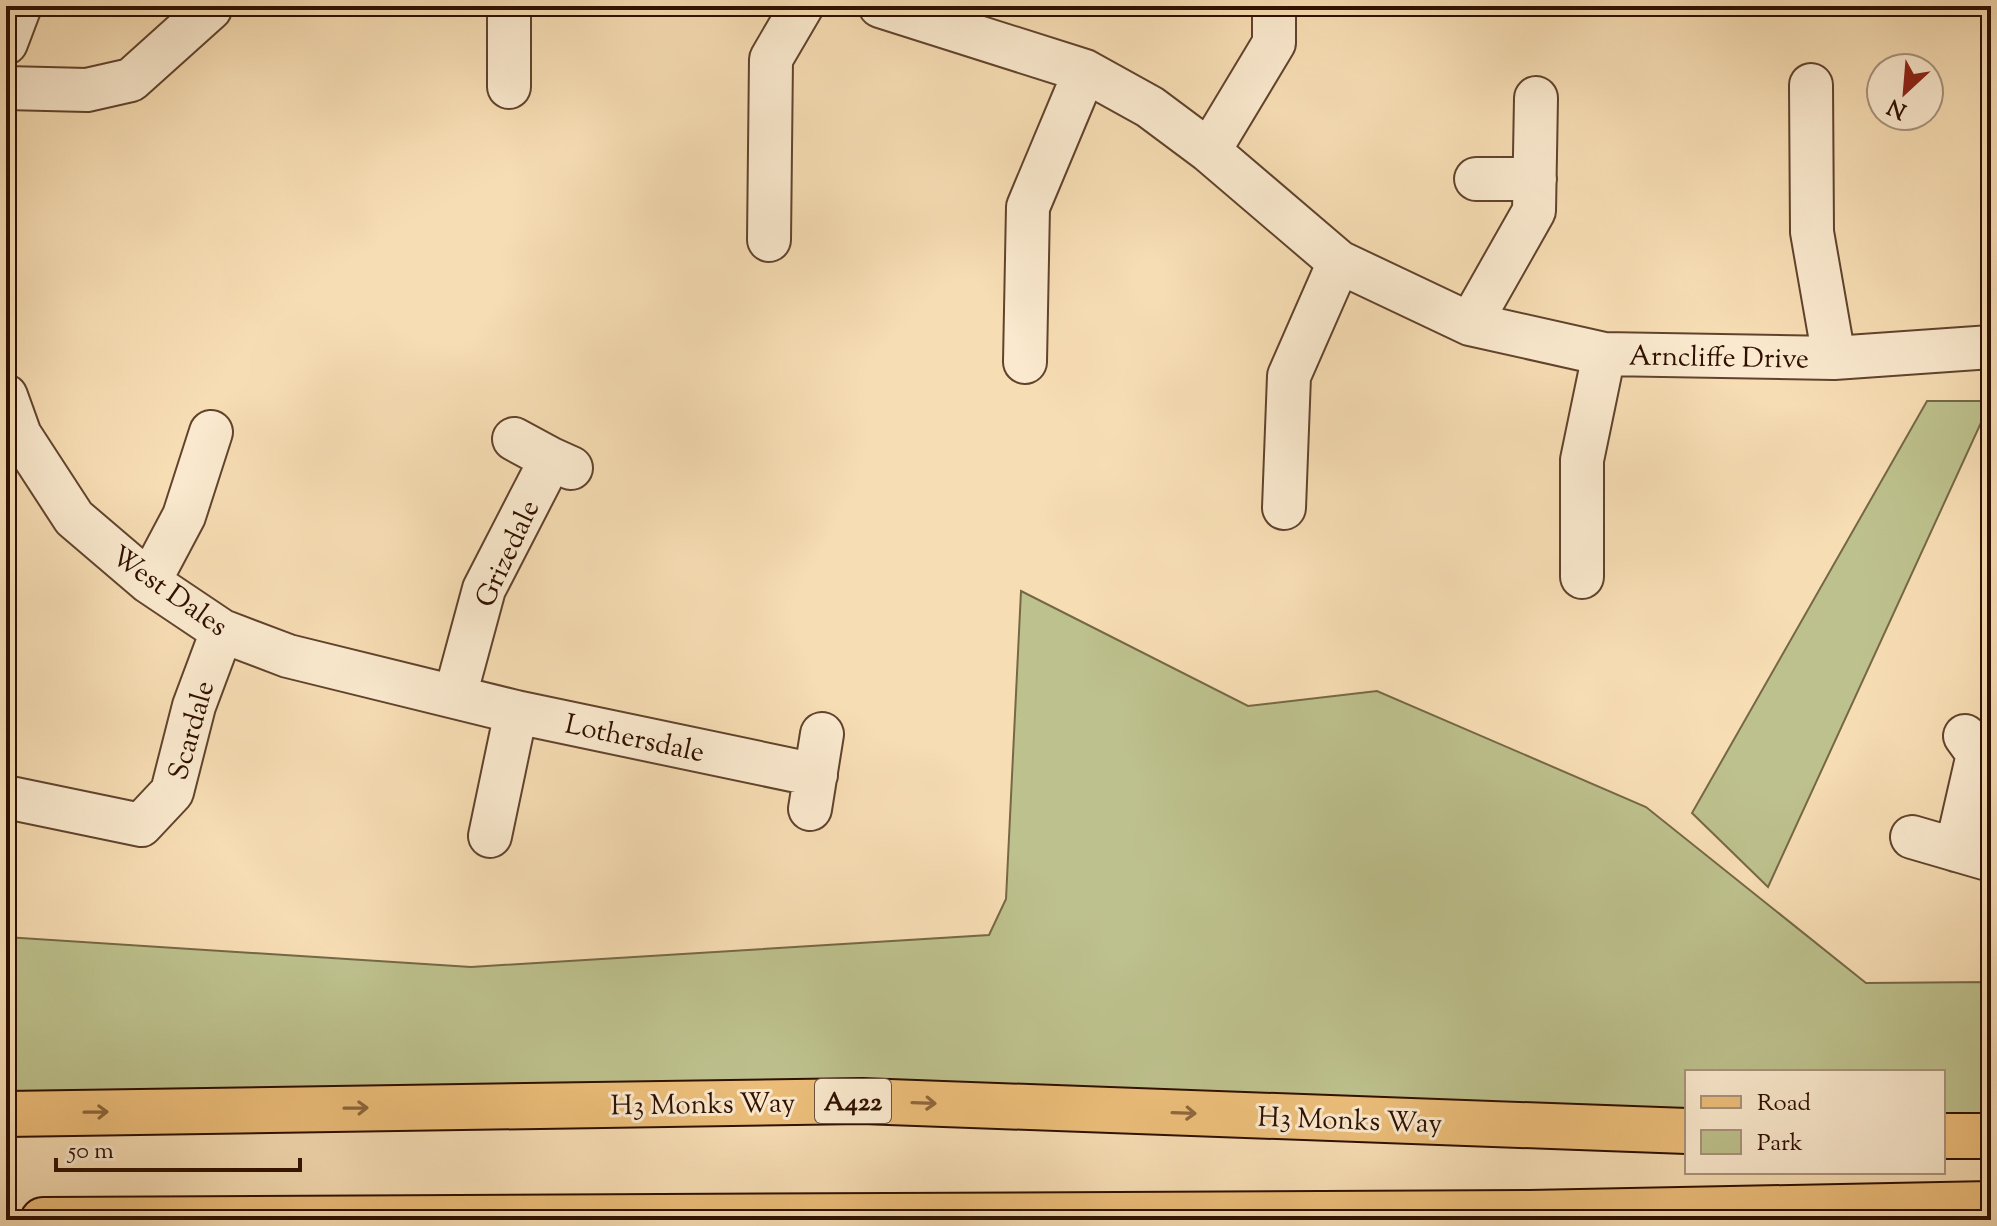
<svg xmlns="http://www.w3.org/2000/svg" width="1997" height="1226" viewBox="0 0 1997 1226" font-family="'Sorts Mill Goudy',serif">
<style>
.green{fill:#bdc18d;stroke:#766846;stroke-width:2}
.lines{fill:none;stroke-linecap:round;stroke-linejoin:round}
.minor-casing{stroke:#61432d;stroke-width:46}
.major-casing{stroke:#2f1000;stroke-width:48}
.minor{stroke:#fae9ce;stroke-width:42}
.major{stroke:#ecbe7a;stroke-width:44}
.oneway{stroke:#8e673d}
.labels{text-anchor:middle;stroke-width:6;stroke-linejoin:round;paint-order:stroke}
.shield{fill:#fae9ce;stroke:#6c513e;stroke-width:2}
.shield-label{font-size:26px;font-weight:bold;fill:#2f1000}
.street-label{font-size:28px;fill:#2f1000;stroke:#fae9ce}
</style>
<rect width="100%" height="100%" fill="#f7ddb4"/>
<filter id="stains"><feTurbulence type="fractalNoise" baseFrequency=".0025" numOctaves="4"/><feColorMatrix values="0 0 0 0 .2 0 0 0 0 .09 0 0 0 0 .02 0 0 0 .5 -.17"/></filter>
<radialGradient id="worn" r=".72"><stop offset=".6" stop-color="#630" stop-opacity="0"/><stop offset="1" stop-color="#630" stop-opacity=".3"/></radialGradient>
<!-- green -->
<path class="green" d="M1927,401H1991L1768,887L1692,813Z
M1021,591L1248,706L1377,691L1646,807L1866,983L1991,982V1136H1943V1072H1687V1131L862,1101L6,1114V937L471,967L989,935L1006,899Z"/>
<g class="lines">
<defs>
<path id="minor" d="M509,6V87
M880,6L1085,71L1150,107L1209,151L1339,262L1470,324L1604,354L1834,358L1991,347
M6,43L20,6
M1811,85L1812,232L1834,358
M6,88L87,90L131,80L210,9
M1209,151L1274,43V6
M1476,179H1535
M769,240L771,59L802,6
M1470,324L1534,211L1536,98
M1025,362L1028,207L1085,71
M6,396L20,435L74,518L149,582L222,631L288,656L516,712L816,775
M514,439L551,459
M1284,508L1289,376L1339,262
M1582,577V460L1604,354
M149,582L184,516L211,432
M455,696L484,589L551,459L571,468
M6,797L141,825L172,792L194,706L222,631
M810,809L822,734
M490,836L516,712
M1912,837L1991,860
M1956,850L1978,754L1965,736"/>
<path id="major" d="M6,1114L862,1101L1687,1131
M1943,1136H1991
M43,1220L1529,1213L1991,1204"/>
</defs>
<!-- minor casing -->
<use href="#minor" class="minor-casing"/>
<!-- major casing -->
<use href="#major" class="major-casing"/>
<!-- minor -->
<use href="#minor" class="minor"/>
<!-- major -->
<use href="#major" class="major"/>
</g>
<!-- one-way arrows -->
<defs><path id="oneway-shaft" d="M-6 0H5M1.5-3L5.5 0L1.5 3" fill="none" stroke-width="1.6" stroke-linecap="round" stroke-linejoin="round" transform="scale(2)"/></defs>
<g class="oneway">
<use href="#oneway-shaft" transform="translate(924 1103) rotate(2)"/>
<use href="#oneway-shaft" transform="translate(356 1108) rotate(-1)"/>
<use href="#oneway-shaft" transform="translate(96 1112) rotate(-1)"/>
<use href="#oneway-shaft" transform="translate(1184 1113) rotate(2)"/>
</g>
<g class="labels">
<!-- shield labels -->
<rect class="shield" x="815" y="1079" width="76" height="44" rx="6"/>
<g class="shield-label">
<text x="853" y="1110">A422</text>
</g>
<!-- street labels -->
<g class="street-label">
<text transform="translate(1719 356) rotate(1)" y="10">Arncliffe Drive</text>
<text transform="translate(506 553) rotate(-65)" y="10">Grizedale</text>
<text transform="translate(170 590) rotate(35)" y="10">West Dales</text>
<text transform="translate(190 730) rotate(-74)" y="10">Scardale</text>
<text transform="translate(635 737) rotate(12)" y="10">Lothersdale</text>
<text transform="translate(703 1103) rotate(-1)" y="10">H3 Monks Way</text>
<text transform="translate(1350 1119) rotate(2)" y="10">H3 Monks Way</text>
</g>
</g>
<!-- margin -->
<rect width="1997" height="1226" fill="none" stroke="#f7ddb4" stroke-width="32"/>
<rect x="8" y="8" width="1981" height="1210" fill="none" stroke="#2f1000" stroke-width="4"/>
<rect x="16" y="16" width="1965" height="1194" fill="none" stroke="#2f1000" stroke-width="2"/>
<!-- legend -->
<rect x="1685" y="1070" width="260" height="104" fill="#fae9ce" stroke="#a9927c" stroke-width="2"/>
<rect x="1701" y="1096" width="40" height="12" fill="#ecbe7a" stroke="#a9927c" stroke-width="2"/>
<text x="1757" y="1110" font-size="24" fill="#2f1000">Road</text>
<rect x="1701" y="1130" width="40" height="24" fill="#bdc18d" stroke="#a9927c" stroke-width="2"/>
<text x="1757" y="1150" font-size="24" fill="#2f1000">Park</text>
<!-- north arrow -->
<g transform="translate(1905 92) rotate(206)"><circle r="38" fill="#fae9ce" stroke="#a9927c" stroke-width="2"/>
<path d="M0-6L14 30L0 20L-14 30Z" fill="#8f2418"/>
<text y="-12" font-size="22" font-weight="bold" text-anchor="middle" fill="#2f1000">N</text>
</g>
<!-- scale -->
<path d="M56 1158v12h244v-12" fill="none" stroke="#2f1000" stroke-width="4"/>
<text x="68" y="1158" font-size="24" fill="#2f1000" stroke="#fae9ce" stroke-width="6" paint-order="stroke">50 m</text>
<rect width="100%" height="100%" filter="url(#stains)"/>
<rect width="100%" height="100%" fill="url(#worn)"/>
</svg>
